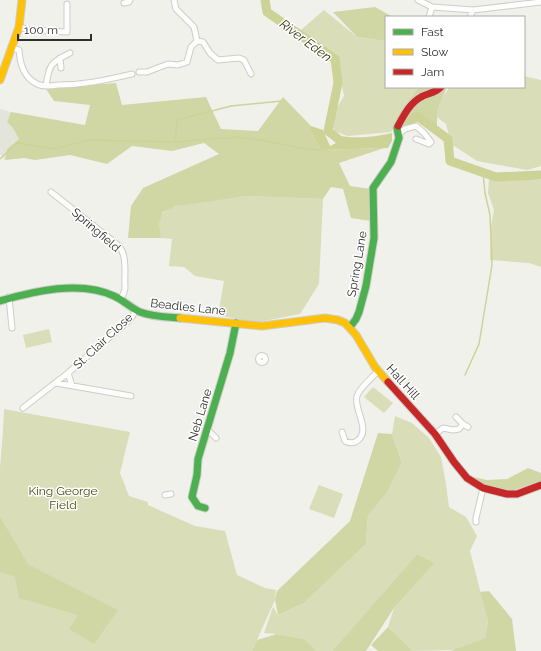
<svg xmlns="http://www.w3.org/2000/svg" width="541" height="651" viewBox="0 0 541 651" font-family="Raleway,sans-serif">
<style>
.built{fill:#e3e5da}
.green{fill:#d9ddb8}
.forest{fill:#d1d6a5}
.water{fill:#cdd397}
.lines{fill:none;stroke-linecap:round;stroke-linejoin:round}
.stream{stroke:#cdd397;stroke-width:1.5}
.river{stroke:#cdd397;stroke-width:9}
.street-casing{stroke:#cdcdc9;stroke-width:7}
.fast-casing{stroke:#cdcdc9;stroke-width:9}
.slow-casing{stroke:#cdcdc9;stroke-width:9}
.jam-casing{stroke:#cdcdc9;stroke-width:9}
.street{stroke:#fdfdfc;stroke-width:5}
.fast{stroke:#4caf50;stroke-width:7}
.slow{stroke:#ffc107;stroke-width:7}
.jam{stroke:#c62828;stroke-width:7}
.labels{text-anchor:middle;stroke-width:3;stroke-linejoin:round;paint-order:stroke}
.street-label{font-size:12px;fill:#2f2f2c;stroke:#fff}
.park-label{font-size:12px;fill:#454907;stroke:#fff}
.water-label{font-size:13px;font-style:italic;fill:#353813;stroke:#fff}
</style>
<rect width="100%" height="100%" fill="#f1f1ec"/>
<!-- built -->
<path class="built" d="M0,109L11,112L7,122L13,128L19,139L7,149L5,160L0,154Z"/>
<!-- green -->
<path class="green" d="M324,10L357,37L386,41V87H418L391,132L348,136L334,131L332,116L344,96L338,65L301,30Z
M524,76L541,80V166L527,170L477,161L451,144L446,124L430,112L450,87H524Z
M489,178L506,181L520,179L541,180V267L529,263L490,260L491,226L494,210L488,193Z
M246,196L323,199L319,284L300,314L254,323L218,315L224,281L195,276L184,267L169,266L172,239L161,238C159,230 157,219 164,212C175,202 229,198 246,196Z
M49,329L52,342L26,348L23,335Z
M373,387L393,403L384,413L364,397Z
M4,409L130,432L120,473L129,496L148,502V505L195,526L225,531L237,575L265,588L276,590L275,600L252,651H0V566L29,565L0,516V468L3,431Z
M395,416L412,423L429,438L441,457L446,484L449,507L466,517L477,536L470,551L488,621L485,638L456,650L413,651L388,627L394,608L433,563L417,554L332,651H317L304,639L277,634L264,633L273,607L278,615L304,603L366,544L368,516L388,491L402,463L392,434Z
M319,485L343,494L334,518L309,509Z"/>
<!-- forest -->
<path class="forest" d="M375,7L393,17H386V41L357,37L333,12Z
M116,83L122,105L206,97L221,129L258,131L283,97L311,126V133L321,150L384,148L339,163L350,186L371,189V221L351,218L343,189L331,187L323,199L246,196L176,206L163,212L159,224L161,238H128L131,206L143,188L219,154L204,143L172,151L132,146L107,164L70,155L35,160L24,158L5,160L7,149L19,139L13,128L7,122L11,112L85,125L90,105L54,101L46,89Z
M418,87H447L437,110V127L422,116L403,127L397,121Z
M378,433L392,434L402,463L388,491L368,516L366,544L304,603L278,615L275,600L277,591L350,521Z
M528,468L541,473V481L511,491L489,488L471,479L473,477L487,480L507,479Z
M0,516L29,565L118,610L94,644L69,629L78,615L19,598L15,577L0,572Z
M417,554L434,563L394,608L366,651H332Z
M489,591L512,619L516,651H451L485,638L488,621L480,592Z
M388,627L413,651H378L371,645Z
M277,634L304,639L317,651H252L257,640Z"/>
<!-- water -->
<path class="water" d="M311,126L323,130L330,146L336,143L329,136L328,131C342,141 376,137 392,133V141L388,148L321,150L311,133Z"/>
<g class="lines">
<!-- stream -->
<path class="stream" d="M175,142L177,120L231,106L282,101
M0,159L17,143L54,149L90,140L175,142L237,137L260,140L301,148L321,150
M465,375L479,344L492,265L490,215L485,193L483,173"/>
<!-- river -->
<path class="river" d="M265,0L267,12L335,59L338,83L328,131L337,138
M401,129L417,116L448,139L450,161L496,177L541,175"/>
<defs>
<path id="street" d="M174,0L176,9L194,27L197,41
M418,0L432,7L473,10L541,2
M124,3L129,2L130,0
M429,17L432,7
M470,17L473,10
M19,27L30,30L67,32V4
M197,41L203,42L210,53L218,60L239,58L244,60L251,74
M12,48L19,50C20,63 23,77 37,84C43,87 52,86 58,85C85,85 106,80 132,74
M60,58L61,68
M139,72H147L168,64L178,65L187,62L191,47L197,41
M46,86C49,65 50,63 70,53
M399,134L405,129L416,126L424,133L431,142L429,144L416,139
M51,192L118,245C128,255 124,275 125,288L124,292L121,299
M9,297L12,328
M258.5 359a3.5 3.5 0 1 1 7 0a3.5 3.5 0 1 1-7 0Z
M68,373L72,386
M56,383L131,396
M23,408L68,373L126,323L132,317L136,309
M456,417L463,424L468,427
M207,429L216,438
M342,432L345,441C349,443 353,444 357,441C372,430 353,409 357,396C360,387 372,378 378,371
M435,434L443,428L453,430L459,429L463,424
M165,495L171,494
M476,522V518L483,488"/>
<path id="fast" d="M0,301C34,291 81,280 114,296C123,300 131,308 140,312C153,317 167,317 180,318
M350,327L356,319L359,312L366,286L374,238L373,188L391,162L399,138L397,128L398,126
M205,508L198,506L192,497L197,475L198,459L230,353L236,323"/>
<path id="slow" d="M0,80L19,27L22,0
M180,318L262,326L325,318L338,320L345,323L356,335L375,367L388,382"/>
<path id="jam" d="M398,126C404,115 410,103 421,97C429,93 435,93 441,87
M388,382L435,434L454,462L467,478L483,488L507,494H517L541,485"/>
</defs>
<!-- street casing -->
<use href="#street" class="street-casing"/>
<!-- fast casing -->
<use href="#fast" class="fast-casing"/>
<!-- slow casing -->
<use href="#slow" class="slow-casing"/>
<!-- jam casing -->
<use href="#jam" class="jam-casing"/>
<!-- street -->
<use href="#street" class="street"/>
<!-- fast -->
<use href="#fast" class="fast"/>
<!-- slow -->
<use href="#slow" class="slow"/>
<!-- jam -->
<use href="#jam" class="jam"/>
</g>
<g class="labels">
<!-- street labels -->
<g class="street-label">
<text transform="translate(96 230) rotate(41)" y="4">Springfield</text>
<text transform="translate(357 264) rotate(-80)" y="4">Spring Lane</text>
<text transform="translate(188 307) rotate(6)" y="4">Beadles Lane</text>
<text transform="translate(103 341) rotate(-43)" y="4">St. Clair Close</text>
<text transform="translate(403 382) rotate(48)" y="4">Hall Hill</text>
<text transform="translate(200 415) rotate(-73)" y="4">Neb Lane</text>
</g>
<!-- park labels -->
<g class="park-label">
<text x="63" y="495">King George<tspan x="63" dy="14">Field</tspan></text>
</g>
<!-- water labels -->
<g class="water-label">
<text transform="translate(306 40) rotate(37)" y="5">River Eden</text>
</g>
</g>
<!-- legend -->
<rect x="385" y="16" width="140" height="72" fill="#ffffff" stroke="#acacab"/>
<rect x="393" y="29" width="20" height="6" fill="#4caf50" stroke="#acacab"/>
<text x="421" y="36" font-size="12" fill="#2f2f2c">Fast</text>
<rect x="393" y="49" width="20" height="6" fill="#ffc107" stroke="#acacab"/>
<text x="421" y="56" font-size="12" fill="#2f2f2c">Slow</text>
<rect x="393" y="69" width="20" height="6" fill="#c62828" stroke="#acacab"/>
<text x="421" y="76" font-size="12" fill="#2f2f2c">Jam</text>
<!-- scale -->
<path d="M18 34v6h73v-6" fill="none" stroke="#2f2f2c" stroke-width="2"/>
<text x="24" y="34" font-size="12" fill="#2f2f2c" stroke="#ffffff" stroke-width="3" paint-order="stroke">100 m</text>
</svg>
